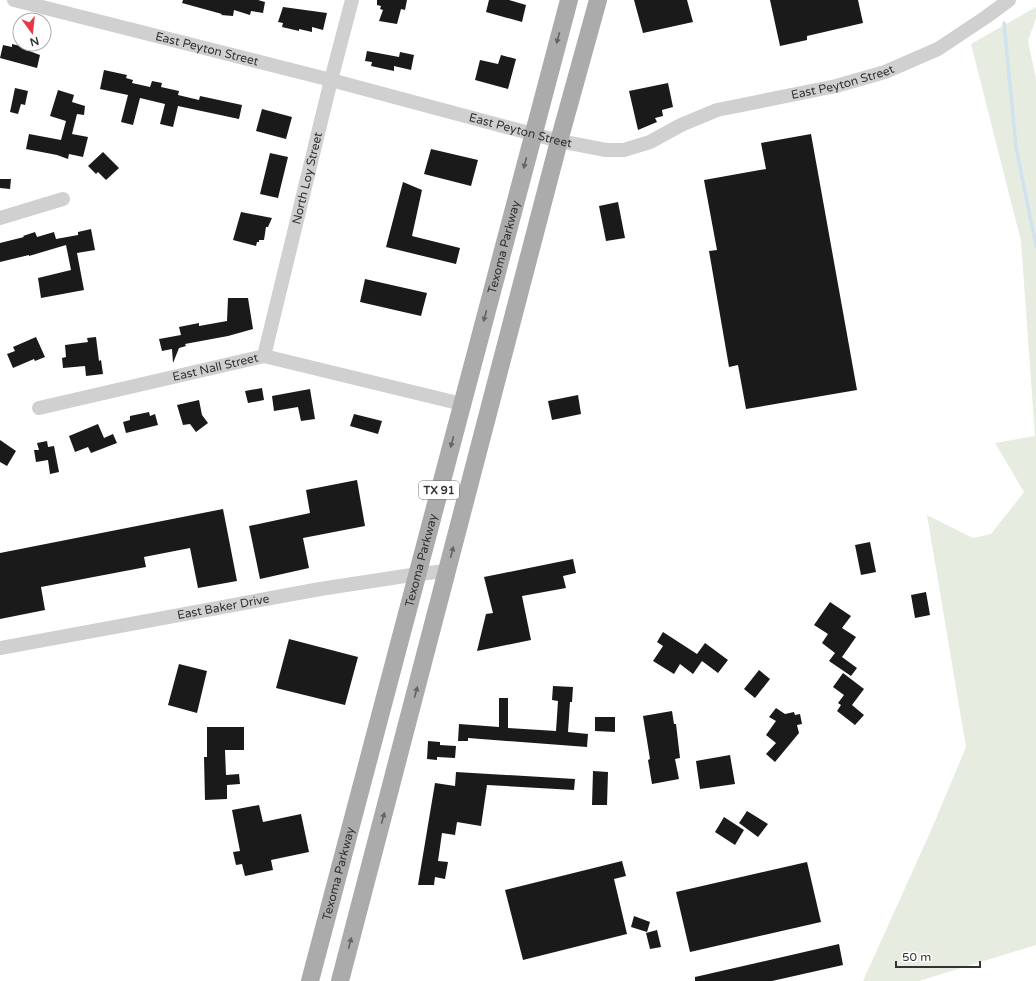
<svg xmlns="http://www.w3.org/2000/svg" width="1036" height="981" viewBox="0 0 1036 981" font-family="'Varela Round',sans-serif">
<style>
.green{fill:#e6ecdf}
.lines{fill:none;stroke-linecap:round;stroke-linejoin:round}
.stream{stroke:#cfe2ee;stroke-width:3.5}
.building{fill:#1a1a1a}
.minor{stroke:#d0d0d0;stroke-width:14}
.major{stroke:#ababab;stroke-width:18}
.oneway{fill:#636363}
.labels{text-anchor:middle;stroke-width:4;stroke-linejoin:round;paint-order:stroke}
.shield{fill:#fff;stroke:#707070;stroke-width:1}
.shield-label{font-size:11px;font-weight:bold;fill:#333}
.street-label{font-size:12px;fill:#333;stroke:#fff}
</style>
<rect width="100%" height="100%" fill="#fff"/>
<!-- green -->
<path class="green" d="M1036,7V18L1028,41L1036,79V945L919,981H863L933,826L966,747L927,515L973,538L991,534L1024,492L995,443L1035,436L1021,241L971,44Z"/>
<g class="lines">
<!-- stream -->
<path class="stream" d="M1004,23L1016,147L1036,246"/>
</g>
<!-- building -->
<path class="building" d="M183,0H258L265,2L263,13L251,11L250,15L234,10L233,16L221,15L222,14L182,3Z
M377,0H407L405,10L401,9L397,24L379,21L383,10L380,9L381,6L377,5Z
M489,0H509L526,5L522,22L486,12Z
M634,0H687L693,22L643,33Z
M770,0H858L863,23L807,36V40L780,46Z
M283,7L327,13L323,30L312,27V32L299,29V31L282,27L283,23L278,22Z
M12,44L24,47V49L40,55L37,68L0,58L3,45L12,47Z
M367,51L399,57L400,52L414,55L411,70L394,66V71L371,66L372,62L365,61Z
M501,55L516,59L508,89L475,80L480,60L498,64Z
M104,70L127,75L126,78L133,80L132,83L150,87L152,81L162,83L161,87L179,91L178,95L199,100L200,96L242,105L239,119L178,106L173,127L160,124L165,104L140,98L133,125L121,122L128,95L100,89Z
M668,83L673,107L662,110L663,116L655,118L657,122L638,130L629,91Z
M15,88L28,91L25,105L21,104L18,114L10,112Z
M58,90L74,95L72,102L85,106L84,115L77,114L72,134L88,137L83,157L69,154L68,159L57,155L26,149L29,134L61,140L66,121L50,116Z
M262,109L292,117L286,139L256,131Z
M811,134L857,390L746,409L738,365L729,367L709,251L717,250L704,180L766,169L761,143Z
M431,149L478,160L471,186L424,174Z
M103,152L119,168L106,180L98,172L96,174L88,166Z
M270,153L288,157L278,198L260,194Z
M0,179H11L10,189L0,188Z
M403,182L422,190L412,236L460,248L456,264L386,247Z
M618,202L625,238L606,241L599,206Z
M241,212L272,218L268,227H266L264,240H259V242H257L256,246L233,240Z
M91,229L95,250L77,253L84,290L41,298L38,278L71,270L66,245L29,256V255L0,262V243L24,237L23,236L35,232L37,237L54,232L56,239L78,235V232Z
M365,279L427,293L421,316L360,302Z
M228,298H248L253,329L228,336L185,344L186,346L179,348L173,363L172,349L162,351L159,339L181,335L179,327L199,323V326L227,321Z
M36,337L45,357L35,361L34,359L13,368L7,354L15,351L13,347Z
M96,337L99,361L101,360L103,374L86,376L85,366L63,368L62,358L66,357L65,345L88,342L87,338Z
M262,388L264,400L248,403L245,391Z
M310,389L315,419L301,421L298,407L274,411L272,396Z
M578,395L581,414L552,420L548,401Z
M199,400L202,415L208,423L196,432L190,424L183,425L177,405Z
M149,412L150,416L155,414L158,425L126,433L123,422L130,420V416Z
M354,414L382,421L378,434L350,426Z
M98,424L104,438L113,434L117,443L91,453L88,447L75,452L69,436Z
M0,440L16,451L7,466L0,462Z
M47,441L48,447L54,446L59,472L50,474L48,460L36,462L34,450H39L37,443Z
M357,480L365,526L303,538L309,568L260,579L249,526L310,513L306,490Z
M223,509L237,581L198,588L190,548L144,557L146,567L41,587L45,610L0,619V553Z
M870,542L876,572L861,575L855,545Z
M573,559L576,573L563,576L566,588L522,596L531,640L477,651L486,614L493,613L484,577Z
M926,592L930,615L915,618L911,595Z
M830,602L851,616L842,628L856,637L842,657L857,668L851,676L829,661L835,653L822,643L828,634L814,625Z
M663,632L697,654L705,643L728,660L718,673L702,661L693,674L680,664L674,674L653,661L663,646L657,642Z
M289,639L358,657L345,705L276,688Z
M179,664L207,671L197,713L168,705Z
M759,670L770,679L755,698L744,689Z
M843,673L864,689L852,705L864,715L855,725L837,711L841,705L838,703L844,695L833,687Z
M553,686L573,687L572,702H570L568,732L588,734L587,747L468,738V741H458L459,724L499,727V698H508V728L556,731L558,701L552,700Z
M776,708L785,714L794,712L795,715L800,714L802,724L797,725L799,733L775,762L766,754L776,743L766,735L776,721L769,717Z
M672,711L674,724H676L680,758L675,759L679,779L652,784L648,760L650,759L643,716Z
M595,717H615V732L595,731Z
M207,727H244V750H225L226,775L239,774L240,784L227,785V799L205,800L204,757H207Z
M428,741L440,742V745L456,746L455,758L437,757V760L427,759Z
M730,755L735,784L700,789L696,761Z
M593,771L608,772L607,805H592Z
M456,772L575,779L574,790L487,785L481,826L457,822L455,835L442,833L438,861L448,862L445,879L435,877L434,885H418L435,783L455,786Z
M259,805L263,822L301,814L309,852L271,860L273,870L245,876L242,864L236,865L233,852L240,851L232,810Z
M747,811L768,824L758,837L739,823Z
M724,817L744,830L735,845L715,832Z
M622,861L626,876L614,879L627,934L523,960L505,890Z
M807,862L821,922L690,952L676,892Z
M634,916L650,922L647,932L631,927Z
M657,930L661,947L650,949L646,933Z
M839,944L843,965L772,981H695V977Z"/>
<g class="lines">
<!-- minor -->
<g class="minor">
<path id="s1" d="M14,0L331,80L559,141L606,150H624L650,142L681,125L717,110L836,86L885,72L938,49L986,17L1009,0"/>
<path d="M0,218L63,199"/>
<path id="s2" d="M264,356L331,80L352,0"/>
<path id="s3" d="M39,408L264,356L462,404"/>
<path id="s4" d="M0,648L320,589L418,574L447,571"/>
</g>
<!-- major -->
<g class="major">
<path id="s5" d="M310,981L569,0"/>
<path d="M340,981L559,141L598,0"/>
</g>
</g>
<!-- one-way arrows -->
<defs><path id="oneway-solid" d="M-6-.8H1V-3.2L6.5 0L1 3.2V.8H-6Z"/></defs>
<g class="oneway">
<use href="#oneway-solid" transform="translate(558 38) rotate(105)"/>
<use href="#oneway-solid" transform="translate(525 163) rotate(105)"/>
<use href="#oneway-solid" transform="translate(485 316) rotate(105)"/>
<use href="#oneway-solid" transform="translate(452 442) rotate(105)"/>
<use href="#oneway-solid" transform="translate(452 552) rotate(-76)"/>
<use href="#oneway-solid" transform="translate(416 692) rotate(-75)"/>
<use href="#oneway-solid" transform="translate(383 818) rotate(-75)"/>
<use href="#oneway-solid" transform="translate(350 943) rotate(-75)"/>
</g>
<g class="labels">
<!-- shield labels -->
<rect class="shield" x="419" y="481" width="40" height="18" rx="3"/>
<g class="shield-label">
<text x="439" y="494">TX 91</text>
</g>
<!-- street labels -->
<g class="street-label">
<text dy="4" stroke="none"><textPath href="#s1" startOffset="199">East Peyton Street</textPath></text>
<text dy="4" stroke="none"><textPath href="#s1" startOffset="859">East Peyton Street</textPath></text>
<text dy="4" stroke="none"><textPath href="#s1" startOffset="523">East Peyton Street</textPath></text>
<text dy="4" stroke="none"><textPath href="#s2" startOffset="183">North Loy Street</textPath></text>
<text dy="4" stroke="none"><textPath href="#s5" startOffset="759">Texoma Parkway</textPath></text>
<text dy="4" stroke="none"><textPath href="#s3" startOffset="181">East Nall Street</textPath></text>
<text dy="4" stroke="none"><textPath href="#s5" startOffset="435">Texoma Parkway</textPath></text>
<text dy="4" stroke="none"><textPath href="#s4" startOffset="227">East Baker Drive</textPath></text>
<text dy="4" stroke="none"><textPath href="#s5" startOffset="111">Texoma Parkway</textPath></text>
</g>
</g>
<!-- north arrow -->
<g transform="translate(32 32) rotate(165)"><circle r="19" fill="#ffffff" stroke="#adadad"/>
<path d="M0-3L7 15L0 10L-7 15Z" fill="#e63946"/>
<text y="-6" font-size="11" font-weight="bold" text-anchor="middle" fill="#333333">N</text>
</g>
<!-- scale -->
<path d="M896 961v6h84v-6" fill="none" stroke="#333333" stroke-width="2"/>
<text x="902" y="961" font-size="12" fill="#333333" stroke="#ffffff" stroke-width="3" paint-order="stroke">50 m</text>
</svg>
